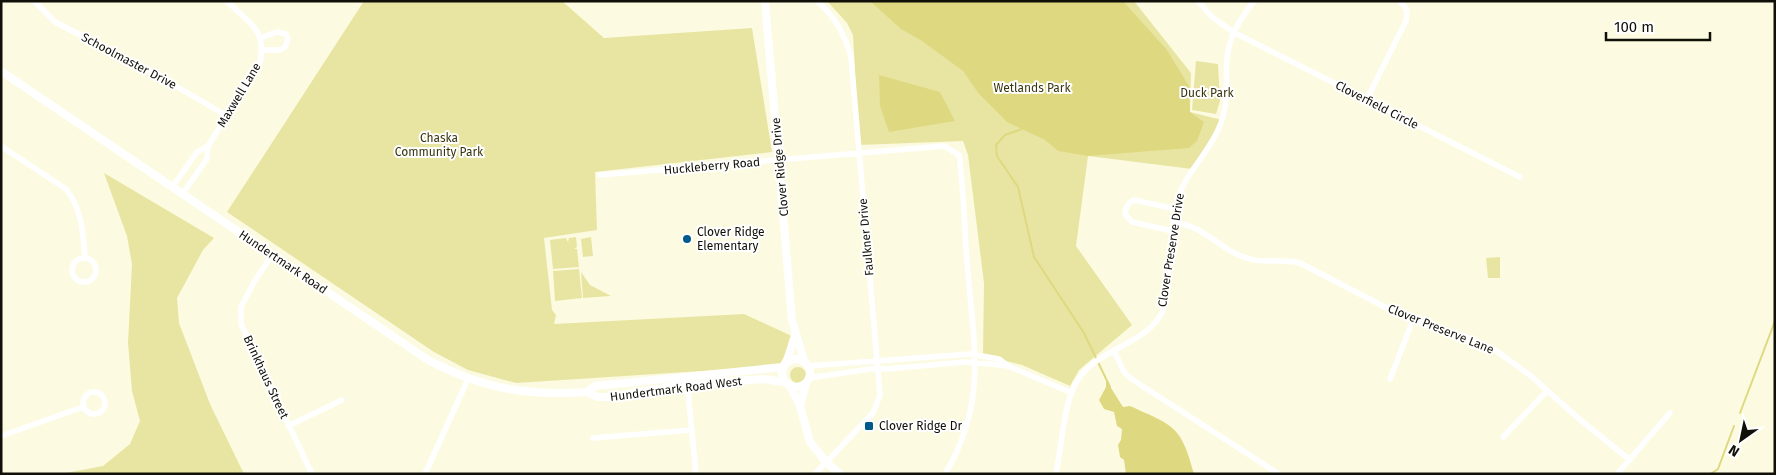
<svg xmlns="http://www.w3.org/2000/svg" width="1776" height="475" viewBox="0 0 1776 475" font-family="'Fira Sans',sans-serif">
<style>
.green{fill:#e8e5a2}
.water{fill:#ded980}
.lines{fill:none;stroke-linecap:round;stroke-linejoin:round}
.stream{stroke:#ded980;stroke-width:2}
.street{stroke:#fff;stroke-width:5.5}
.secondary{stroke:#fff;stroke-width:8}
.poi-dot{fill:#005b8c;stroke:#fff;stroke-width:2}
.labels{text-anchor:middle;stroke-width:4;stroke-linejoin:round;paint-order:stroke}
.street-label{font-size:12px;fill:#111008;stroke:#fff}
.park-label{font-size:12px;fill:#38360f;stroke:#fff}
.poi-label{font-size:12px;fill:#111008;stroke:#fff;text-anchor:start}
</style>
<rect width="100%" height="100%" fill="#fcfbe2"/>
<!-- green -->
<path class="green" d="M364,1H562L604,38L752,28L772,152L595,172L597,230L544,238L552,310L556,315L554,324L744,314L794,337L779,366L516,383L468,370L434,352L227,212Z
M827,1H1134L1191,73L1190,112L1222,120L1192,169L1088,156L1076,246L1132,325L1079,370L1070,386L1022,365L983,355L984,283L968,155L963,141L859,145L853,35L847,23Z
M1196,61L1218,64L1220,101L1216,114L1192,110Z
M104,173L214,238L203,250L177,298L179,323L210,404L244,474H61L103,466L130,444L140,421L132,391L128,343L132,264L127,236Z
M576,237L577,247L574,249H577L579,267L553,269L550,240L566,238L568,242L569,238Z
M591,237L593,256L583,257L581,239Z
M1500,257V278H1488L1486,258Z
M579,269L582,298L555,301L553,271Z
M581,272L590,285L611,296L583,298Z
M790 375a8 8 0 1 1 16 0a8 8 0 1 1-16 0Z"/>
<!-- water -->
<path class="water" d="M870,1H1123L1167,50L1189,86L1190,112L1204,122L1197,141L1189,148L1088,156L1058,151L1045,140L1007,122L979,94L963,71L922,41L901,29Z
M879,75L940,92L955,121L889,132L880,106Z
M1106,380L1123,407L1130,406C1174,426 1181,425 1194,474H1126L1124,460L1120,457L1118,445L1121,440L1122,429L1117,426L1114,412L1104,409L1099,400L1106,387Z"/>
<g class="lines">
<!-- stream -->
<path class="stream" d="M1022,129L1005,135L996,145L997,156L1018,187L1034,257L1084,333L1110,387
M1740,413L1775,321
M1712,473L1718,469L1734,426"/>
<!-- street -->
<path class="street" d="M34,1L55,22L145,68L227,116
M1198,1L1212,17L1233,32L1520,177
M260,38L277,32L286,34L288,39L285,47L280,50H263
M1367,99L1406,21L1407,10L1400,1
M1,146L66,189C82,209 83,233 85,258
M600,175L944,146L959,155C964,190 964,226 967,262C973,341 989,401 945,474
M173,186L197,152L208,146
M183,193L207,159L208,146L260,63C267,28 248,23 227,1
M1174,222C1208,227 1221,252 1250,259C1265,264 1283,258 1300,263L1408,319L1464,336L1495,350L1531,376L1578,418L1630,460
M1172,231L1132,222L1125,214C1126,207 1127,203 1134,200L1175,209
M272,255L254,282L241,307V324L312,474
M72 270a12 12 0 1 1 24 0a12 12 0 1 1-24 0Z
M1114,351L1124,372L1133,380L1279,474
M808,366L971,354L999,359L1008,366
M809,378L877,368L886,369L965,362L990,364L1008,366L1072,393
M1390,379L1413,320
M687,382L696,474
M83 403a11 11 0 1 1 22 0a11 11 0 1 1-22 0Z
M288,426L342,400
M1,436L83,407
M1503,437L1547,391
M593,438L692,430
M425,474L468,379
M815,474L873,413L880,395L851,57C845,35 835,16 817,1
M1056,474C1062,446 1063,401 1079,378C1101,347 1149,344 1163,310C1169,296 1168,277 1169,261C1170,244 1172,226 1175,209C1182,173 1209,156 1221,123C1229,101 1225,81 1227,59C1229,36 1240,19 1254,1
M1617,474L1670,413"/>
<!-- secondary -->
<path class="secondary" d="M765,1L792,320L804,361
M1,71L428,360C483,389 526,396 587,392
M782 373a14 14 0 1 1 28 0a14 14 0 1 1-28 0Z
M787,361L795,335
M790,386L800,406L810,442L826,462L840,474
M587,392L597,397H610L675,386L763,379L784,382
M587,392L595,386L783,367
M800,406L806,383"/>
</g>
<!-- markers -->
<g class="poi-dot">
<circle cx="687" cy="239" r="5"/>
<rect x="864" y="421" width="10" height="10" rx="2.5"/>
</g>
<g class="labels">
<!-- street labels -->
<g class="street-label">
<text transform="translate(129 61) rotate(28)" y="4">Schoolmaster Drive</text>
<text transform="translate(239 95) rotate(-59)" y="4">Maxwell Lane</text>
<text transform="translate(1377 105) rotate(27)" y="4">Cloverfield Circle</text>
<text transform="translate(712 166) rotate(-5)" y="4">Huckleberry Road</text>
<text transform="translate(780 167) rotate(-95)" y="4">Clover Ridge Drive</text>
<text transform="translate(866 237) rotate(-95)" y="4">Faulkner Drive</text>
<text transform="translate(1171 250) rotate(-81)" y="4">Clover Preserve Drive</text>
<text transform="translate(283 262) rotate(34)" y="4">Hundertmark Road</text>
<text transform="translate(1441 329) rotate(22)" y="4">Clover Preserve Lane</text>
<text transform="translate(266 377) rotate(65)" y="4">Brinkhaus Street</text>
<text transform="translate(676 389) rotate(-7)" y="4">Hundertmark Road West</text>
</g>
<!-- park labels -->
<g class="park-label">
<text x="1032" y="92">Wetlands Park</text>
<text x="1207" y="97">Duck Park</text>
<text x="439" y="142">Chaska<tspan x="439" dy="14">Community Park</tspan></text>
</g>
<!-- poi labels -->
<g class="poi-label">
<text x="697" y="236">Clover Ridge<tspan x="697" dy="14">Elementary</tspan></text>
<text x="879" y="430">Clover Ridge Dr</text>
</g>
</g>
<!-- border -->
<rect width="1776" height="475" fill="none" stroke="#111008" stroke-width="5"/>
<!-- north arrow -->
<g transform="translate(1741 440) rotate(213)" stroke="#ffffff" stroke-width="4" paint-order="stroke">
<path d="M0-4L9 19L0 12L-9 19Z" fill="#111008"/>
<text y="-8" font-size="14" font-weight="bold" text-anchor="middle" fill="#111008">N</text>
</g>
<!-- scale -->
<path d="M1606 32v8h104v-8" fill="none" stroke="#111008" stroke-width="2.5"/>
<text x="1614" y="32" font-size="15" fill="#111008" stroke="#ffffff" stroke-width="4" paint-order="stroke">100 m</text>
</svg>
